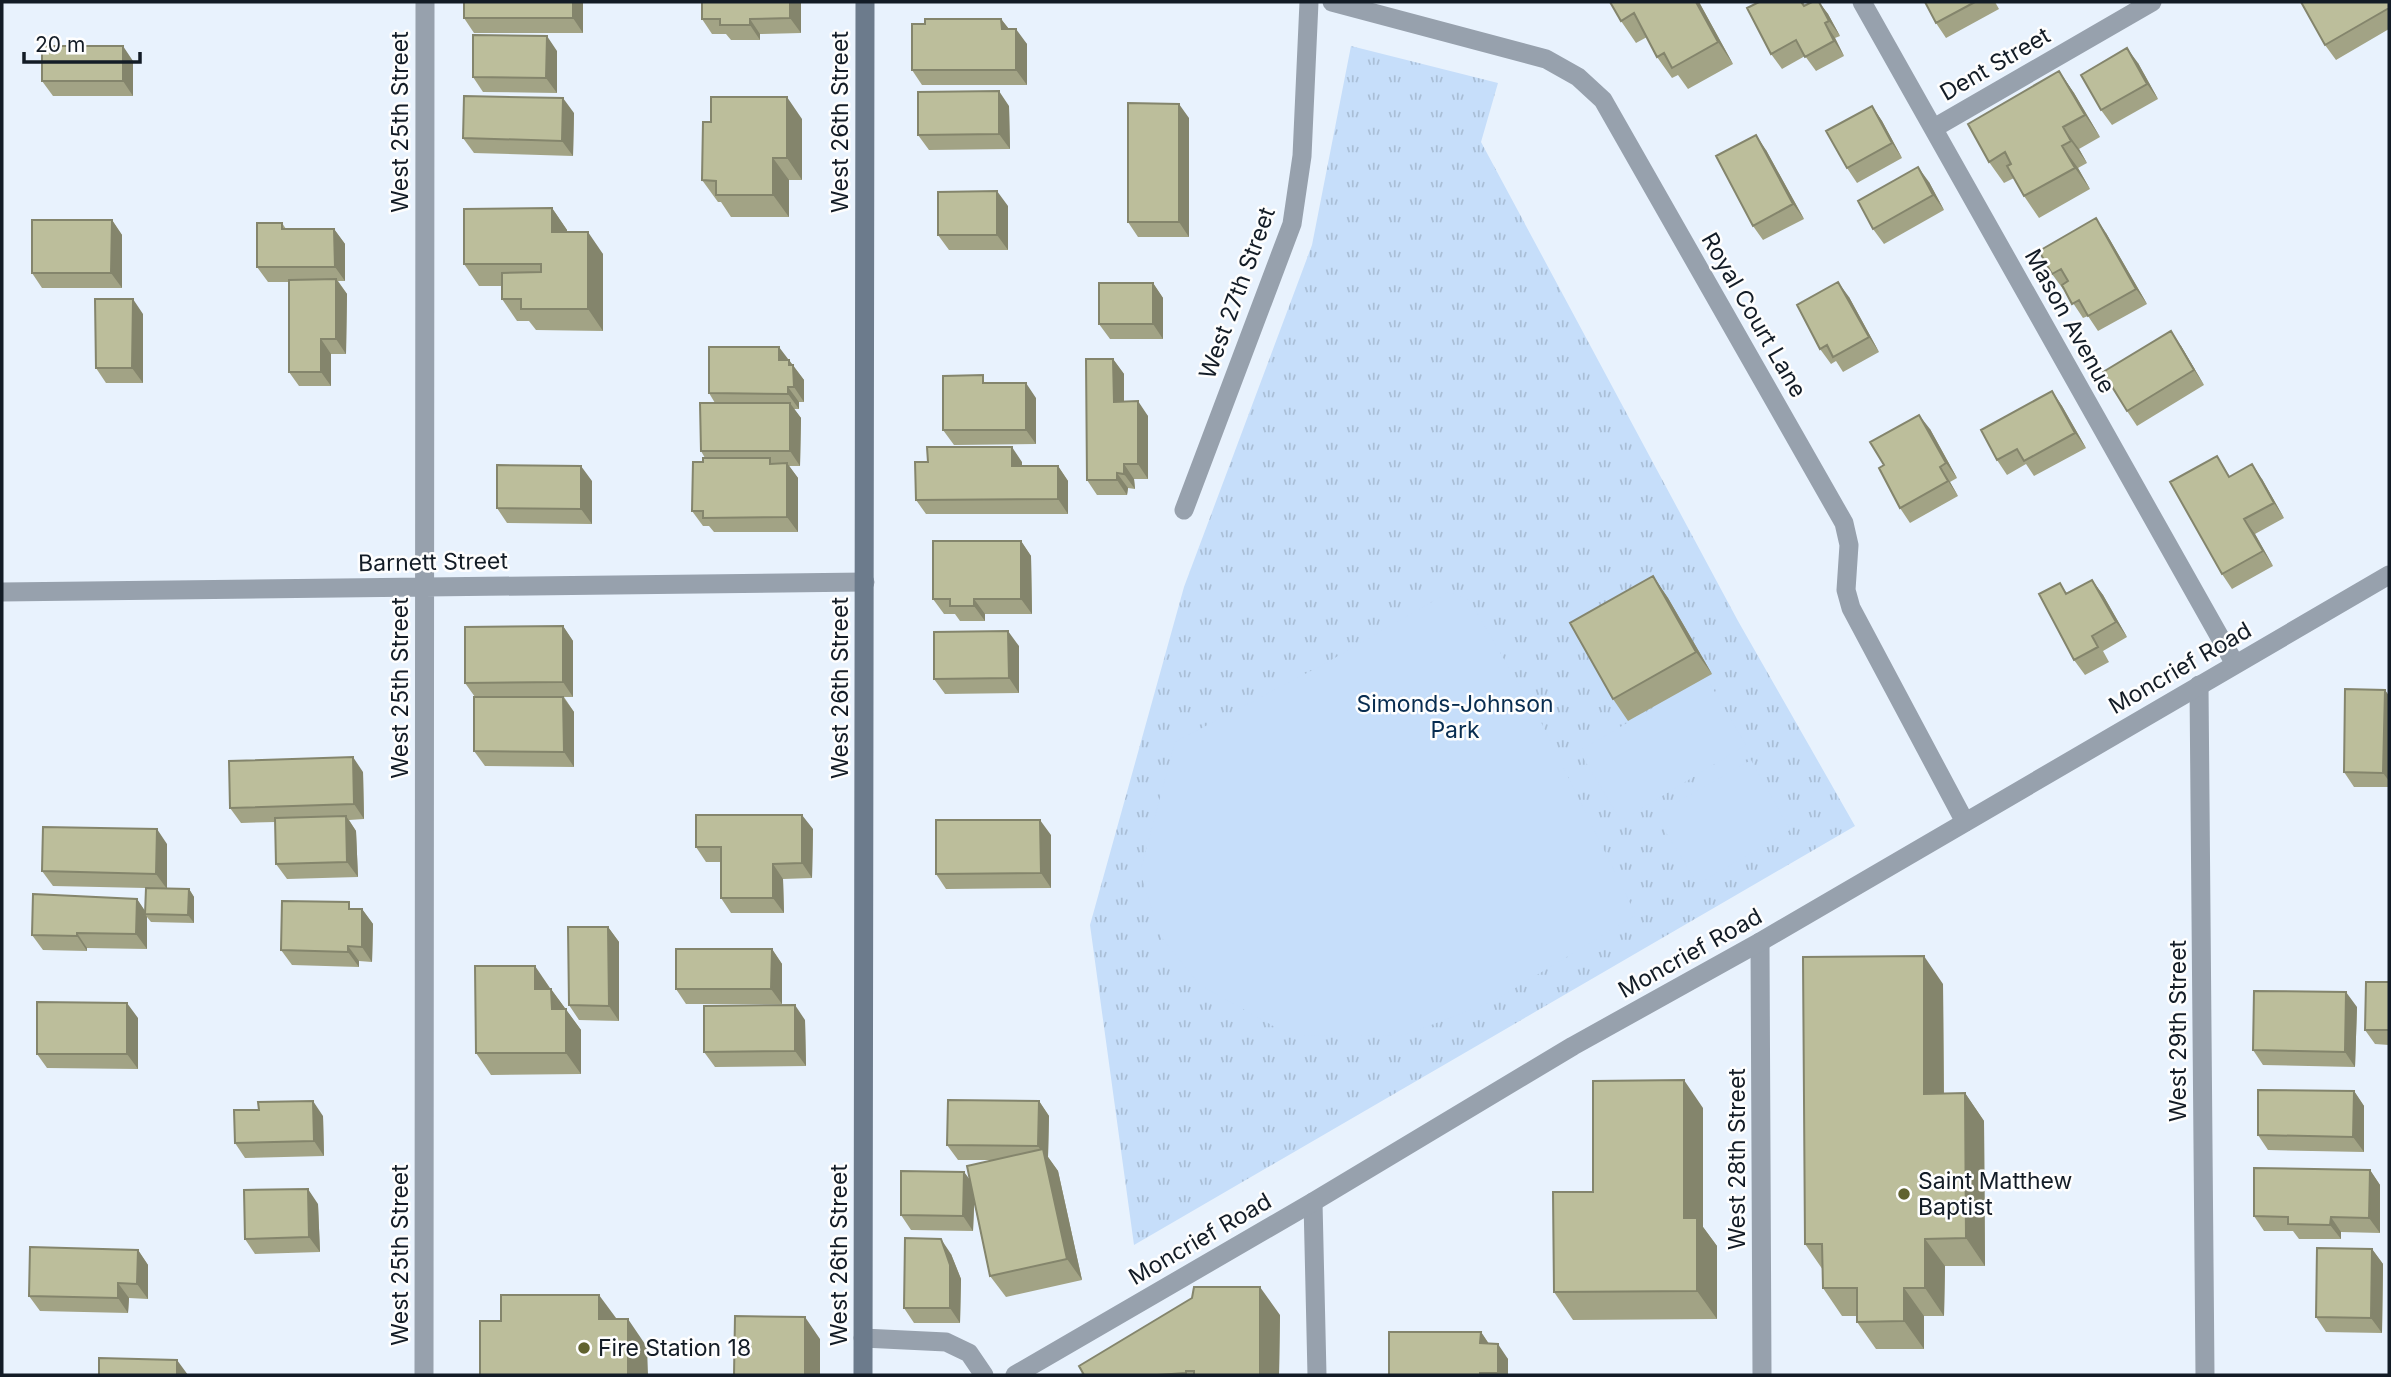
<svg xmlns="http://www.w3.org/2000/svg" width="2391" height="1377" viewBox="0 0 2391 1377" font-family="Inter,sans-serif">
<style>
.grass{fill:url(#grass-tufts)}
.pitch{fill:#c6defa}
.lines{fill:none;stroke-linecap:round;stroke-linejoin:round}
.service{stroke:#97a1ad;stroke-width:19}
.minor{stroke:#97a1ad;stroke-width:19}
.tertiary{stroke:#97a1ad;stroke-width:19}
.secondary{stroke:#6c7b8c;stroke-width:19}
.wall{fill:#a2a385}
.shaded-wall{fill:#84856c}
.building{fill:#bcbe9b;stroke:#84856c;stroke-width:2}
.poi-dot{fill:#60622f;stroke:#fefefe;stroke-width:2.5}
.labels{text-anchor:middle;stroke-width:5;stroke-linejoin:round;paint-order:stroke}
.street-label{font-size:23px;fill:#131c26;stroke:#fefefe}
.park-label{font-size:23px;fill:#072c50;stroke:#fefefe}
.poi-label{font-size:23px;fill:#131c26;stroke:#fefefe;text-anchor:start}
</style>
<defs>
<pattern id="grass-tufts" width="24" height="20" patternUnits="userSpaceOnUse" patternTransform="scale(1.75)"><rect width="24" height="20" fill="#c6defa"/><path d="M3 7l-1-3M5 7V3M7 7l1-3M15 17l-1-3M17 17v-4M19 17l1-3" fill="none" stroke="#a9bed6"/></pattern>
</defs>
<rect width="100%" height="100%" fill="#e8f2fd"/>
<!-- grass -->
<path class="grass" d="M1351,46L1498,83L1481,142L1738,621L1855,826L1134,1245L1090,925L1184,587L1312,245Z"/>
<!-- pitch -->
<path class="pitch" d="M1449,592L1470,601L1542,724L1636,915L1494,1001L1405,1035L1291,1036L1200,985L1161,937L1140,872L1175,742L1326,663Z
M1706,677L1746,745L1621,821L1579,751Z
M1751,760L1790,830L1698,884L1655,815Z"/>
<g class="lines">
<!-- service -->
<path class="service" d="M863,1338L946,1342L969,1353L984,1375"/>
<!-- minor -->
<path class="minor" d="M1332,2L1546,59L1578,77L1603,100L1844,523L1849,545L1846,590L1851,608L1965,822
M1862,2L2235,664
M1934,128L2152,2
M1184,510L1292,224L1302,156L1309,2
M2,592L865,582
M2199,685L2205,1375
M1760,942L1762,1375
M1313,1202L1317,1375
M424,1375L425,2"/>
<!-- tertiary -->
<path class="tertiary" d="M1015,1375L1313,1202L1573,1046L1760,942L2389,575"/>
<!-- secondary -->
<path class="secondary" d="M863,1375L865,2"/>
</g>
<!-- wall -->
<path class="wall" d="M583,2V33H474L464,18Z
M702,2H801V33L760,34V40H731L726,34H712L702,19Z
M1610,2H1699L1733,64L1688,89L1678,75L1672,78L1657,57L1647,37L1636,43L1621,21Z
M1759,2H1803L1805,5L1819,2L1828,14L1840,36L1835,38L1844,56L1816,71L1805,56L1782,69L1771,54Z
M1925,2H1995L1999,9L1946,38L1936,23Z
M2389,2V29L2336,60L2325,45Z
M1001,19L1009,29L1027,44V85H922L912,70Z
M557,51V93L483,92L473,77Z
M133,61V96H53L42,81Z
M2138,63L2158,99L2112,125L2101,110Z
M2059,71L2074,93L2100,137L2079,149L2087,163L2078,168L2090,189L2039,218L2024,196L2014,178L2004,183L1989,162Z
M1009,106L1010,149L929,150L918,135Z
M1872,106L1882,121L1902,158L1857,183L1847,168Z
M574,113L573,156L474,153L463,138Z
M1189,118V237H1138L1128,222Z
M802,119V180H789V217H731L721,202H718L702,180Z
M1766,150L1804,219L1763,240L1753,226Z
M1929,182L1944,210L1884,244L1873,229Z
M1008,206V250H949L938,235Z
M552,208L567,230V232L603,254V331L536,330L529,321H517L502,299V286H479L464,264Z
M112,220L122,235V288H42L32,273Z
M282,223L286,229H334L345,244V281H338L347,294L346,354H331V386H299L289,372V282H268L257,267Z
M2106,233L2147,304L2098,331L2088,316L2083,318L2063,288V289L2052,274Z
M1153,283L1163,298V339H1110L1099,324Z
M1849,297L1879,352L1843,372L1836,361L1831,364L1820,349Z
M143,314V383H106L96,368Z
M2181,346L2204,385L2137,426L2127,411Z
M1113,359L1124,374V401L1148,416V479H1134L1135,489L1128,488L1127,495H1097L1087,480Z
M789,360L804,380V402H799V409H794L801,418L800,466H789L798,478V532H714L709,526H703L692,511L703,462L705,458L701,451L715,403L709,393Z
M2052,391L2062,406L2086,448L2034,476L2026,464L2007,475L1997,460Z
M1036,398V444L954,445L943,430Z
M1930,429L1957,478L1950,482L1958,496L1910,523L1900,508Z
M2217,456L2230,477L2262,479L2284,518L2255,534L2273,566L2232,589L2222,574Z
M1022,462V466H1058L1068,481V514H926L916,500Z
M592,481V524L507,523L497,508Z
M1021,541L1031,556L1032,614H985V621H960L955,614H944L933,599Z
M1653,576L1668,598L1712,674L1628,721L1613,699Z
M2092,580L2103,595L2127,637L2103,651L2109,662L2085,675L2074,660L2060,583L2067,594Z
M563,626L573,641V697H564L574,712V767L485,766L474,751L475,697L465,683Z
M1019,646V693L945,694L934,679Z
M2385,690L2389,696V787H2354L2344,772Z
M363,772L364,819L349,820L356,831L358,877L287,879L276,864L275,822L241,823L230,808Z
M813,829L812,878L783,879L784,913H731L721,898V862H706L696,847Z
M1051,835V888L946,889L936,874Z
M167,844V888L189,889L194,897V923L151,922L147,917V949L87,948V951L43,950L32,935L137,899L145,911L146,888L53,886L42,871Z
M354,909H362L373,924L372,962L359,961V967L292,965L281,950Z
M608,927L619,942V1021L579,1020L569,1005Z
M772,949L782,964V1004H686L676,989Z
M2389,982V1045L2375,1044L2365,1030Z
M1943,984L1944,1094L1965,1093L1984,1121L1985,1266H1945L1944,1316H1924V1349H1876L1857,1322V1316H1842L1823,1288V1270L1805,1244Z
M550,988L581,1030V1074L491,1075L476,1053Z
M2357,1007L2355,1067L2263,1065L2253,1050Z
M138,1018V1069L47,1068L37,1054Z
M805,1020L806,1066L715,1067L704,1052Z
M2354,1091L2364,1106V1152L2268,1150L2258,1135Z
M1039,1101L1049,1116L1048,1157L1058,1171L1082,1280L1006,1297L990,1276L974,1202L973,1231L911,1230L901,1215L964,1172L970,1180L993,1160H958L947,1145Z
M1703,1108V1227L1717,1246V1319L1573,1320L1554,1292L1593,1192Z
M259,1110L323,1116L324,1156L245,1158L235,1143Z
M2370,1170L2380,1185V1233L2341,1232V1239H2299L2293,1231H2264L2254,1216Z
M318,1204L320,1252L255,1254L245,1239Z
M2372,1249L2383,1264L2382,1333L2326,1332L2316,1317Z
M138,1250L148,1265V1299L129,1298L128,1313L40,1311L29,1296Z
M951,1254L961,1279L960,1323H914L904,1308Z
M1280,1315L1279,1375H1077Z
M1481,1332L1489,1344L1508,1359V1375H1389Z"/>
<!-- shaded-wall -->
<path class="shaded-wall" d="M573,2H583V33L573,18Z
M790,2H801V33L790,18Z
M1696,2H1699L1733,64L1718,42Z
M1819,2L1828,14L1840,36L1829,21Z
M750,19L760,34V40L750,25Z
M1001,19L1012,33L1002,29Z
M1825,23L1835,38L1844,56L1834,41Z
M1016,29L1027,44V85L1016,70Z
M547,36L557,51V93L546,78Z
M123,46L133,61V96L123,81Z
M2127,48L2138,63L2158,99L2147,84Z
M2059,71L2074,93L2100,137L2085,115Z
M999,91L1009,106L1010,149L999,134Z
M787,97L802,119V180L787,158Z
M563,98L574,113L573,156L562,141Z
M1179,104L1189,118V237L1179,222Z
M1872,106L1882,121L1902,158L1892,143Z
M2063,127L2079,149L2087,163L2071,141Z
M1756,135L1766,150L1804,219L1793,204Z
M2062,146L2078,168L2090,189L2075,168Z
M773,158L789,180V217L773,195Z
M1918,167L1929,182L1944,210L1933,195Z
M997,191L1008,206V250L997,235Z
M552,208L567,230L568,254L552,232Z
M2096,218L2106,233L2147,304L2136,289Z
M112,220L122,235V288L111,273Z
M334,229L345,244V281L335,267Z
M588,232L603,254V331L588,309Z
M336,279L347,294L346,354L336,339Z
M1838,282L1849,297L1879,352L1869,337Z
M1153,283L1163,298V339L1153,324Z
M133,299L143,314V383L132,368Z
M2171,331L2181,346L2204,385L2194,370Z
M321,339L331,354V386L321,372Z
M779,347L804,380V402L794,387L779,360Z
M1113,359L1124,374V416L1114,402Z
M1026,383L1036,398V444L1026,430Z
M788,387L799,402V409L788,394Z
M2052,391L2062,406L2086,448L2075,433Z
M1138,401L1148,416V479L1138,464Z
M790,403L801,418L800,466L790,451Z
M1919,415L1930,429L1957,478L1946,463Z
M1012,447L1022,462V481L1012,466Z
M787,463L798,478V532L787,517Z
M1124,464L1134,479L1135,489L1124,474Z
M2252,464L2262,479L2284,518L2274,503Z
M581,466L592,481V524L581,509Z
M1058,466L1068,481V514L1058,499Z
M1940,467L1950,482L1958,496L1948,481Z
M1117,473L1128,488L1127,495L1117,480Z
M2244,519L2255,534L2273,566L2263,551Z
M1021,541L1031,556L1032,614L1021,599Z
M1653,576L1668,598L1712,674L1696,652Z
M2092,580L2103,595L2127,637L2116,622Z
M974,599L985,614V621L974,606Z
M563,626L573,641V697L563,682Z
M1008,631L1019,646V693L1009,678Z
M2385,690L2389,696V781L2383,773Z
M563,697L574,712V767L564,752Z
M353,757L363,772L364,819L354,804Z
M802,815L813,829L812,878L802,863Z
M346,816L356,831L358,877L347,862Z
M1040,820L1051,835V888L1041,873Z
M157,829L167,844V889L156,874Z
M773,864L783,879L784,913L773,898Z
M189,889L194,897V923L188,915Z
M137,899L147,914H145L147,917V949L136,934Z
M362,909L373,924L372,962L362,947Z
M608,927L619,942V1021L609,1006Z
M77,933L87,948V951L77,936Z
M348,946L359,961V967L348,952Z
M772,949L782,964V1004L771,989Z
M1924,956L1943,984L1944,1122L1924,1094Z
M535,966L550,988L551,1011L535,989Z
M551,989L581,1030V1074L566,1053L552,1009Z
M2346,992L2357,1007L2355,1067L2345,1052Z
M127,1003L138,1018V1069L127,1054Z
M795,1005L805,1020L806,1066L795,1051Z
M1684,1080L1703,1108V1227L1717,1246V1319L1697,1291L1684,1218Z
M2354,1091L2364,1106V1152L2353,1137Z
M1965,1093L1984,1121L1985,1266L1966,1238Z
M313,1101L323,1116L324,1156L314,1141Z
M1039,1101L1049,1116L1048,1157L1058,1171L1082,1280L1067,1259L1044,1155L1038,1146Z
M2370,1170L2380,1185V1233L2369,1218Z
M964,1172L975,1187L973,1231L963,1216Z
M308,1189L318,1204L320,1252L309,1237Z
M2331,1217L2341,1232V1239L2330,1225Z
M941,1239L951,1254L961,1279L960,1323L950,1308Z
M1925,1239L1945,1266L1944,1316L1925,1288Z
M2372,1249L2383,1264L2382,1333L2371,1318Z
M138,1250L148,1265V1299L137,1284Z
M118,1283L129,1298L128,1313L118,1298Z
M1260,1287L1280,1315L1279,1375H1260Z
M1904,1288L1924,1316V1349L1904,1321Z
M599,1295L619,1322L599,1319Z
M805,1317L820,1339V1375H805Z
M628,1319L647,1347L648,1375H628Z
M1481,1332L1491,1347L1480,1343Z
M1498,1344L1508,1359V1375H1499L1498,1373Z
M177,1360L188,1375H177Z"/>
<!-- building -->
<path class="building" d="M464,2H573V18H464Z
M702,2H790V18L750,19V25H720V19H702Z
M1610,2H1696L1718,42L1672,68L1664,53L1657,57L1634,13L1621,21Z
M1759,2H1801L1804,6L1812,2H1819L1829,21L1825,23L1834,41L1805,57L1796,40L1771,54L1747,8Z
M1925,2H1975L1936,23Z
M2301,2H2389V8L2325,45Z
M925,19H1001L1002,29H1016V70H912V24H925Z
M473,35L547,36L546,78L473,77Z
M42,46H123V81H42Z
M2127,48L2147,84L2101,110L2081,75Z
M2059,71L2085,115L2063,127L2071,141L2062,146L2075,168L2024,196L2007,166L2011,164L2005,152L1989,162L1968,124Z
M999,91V134L918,135V92Z
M464,96L563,98L562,141L463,138Z
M711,97H787V158H773V195H716V181L702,180L703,122H711Z
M1128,103L1179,104V222H1128Z
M1872,106L1892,143L1847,168L1826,131Z
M1756,135L1793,204L1753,226L1716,156Z
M1918,167L1933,195L1873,229L1858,201Z
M997,191V235H938V192Z
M552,208V232H588V309H521V299H502V273L541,272V264H464V209Z
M2096,218L2136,289L2088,316L2079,300L2072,304L2062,285L2068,281L2061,269L2052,274L2039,251Z
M32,220H112L111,273H32Z
M257,223H282V229H334L335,267H257Z
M336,279V339H321V372H289V280Z
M1838,282L1869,337L1833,357L1827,345L1820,349L1797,305Z
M1099,283H1153V324H1099Z
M95,299H133L132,368H96Z
M2171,331L2194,370L2127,411L2103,372Z
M709,347H779V360H789V365H793L794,387H788V394L709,393Z
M1086,359H1113L1114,402L1138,401V464H1124V474L1117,473V480H1087Z
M983,375V383H1026V430H943V376Z
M2052,391L2075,433L2024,461L2017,449L1997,460L1981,430Z
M700,403H790V451H701Z
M1919,415L1946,463L1940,467L1948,481L1900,508L1879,468L1884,465L1870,442Z
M927,447H1012V466H1058V499L916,500L915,462H928Z
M2217,456L2229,477L2252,464L2274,503L2244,519L2263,551L2222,574L2170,482Z
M703,458H770V464L787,463V517L703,518V511H692L693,462H703Z
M497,465L581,466V509L497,508Z
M933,541H1021V599H974V606H950V599H933Z
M1653,576L1696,652L1613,699L1570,623Z
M2092,580L2116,622L2092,636L2098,647L2074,660L2039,594L2060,583L2066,594Z
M563,626V682L465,683V627Z
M1008,631L1009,678L934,679V632Z
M2345,689L2385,690L2383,773L2344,772Z
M474,697H563L564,752L474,751Z
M353,757L354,804L230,808L229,761Z
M696,815H802V863L773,864V898H721V847H696Z
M346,816L347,862L276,864L275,818Z
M936,820H1040L1041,873L936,874Z
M43,827L157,829L156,874L42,871Z
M146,888L189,889L188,915L145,914Z
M33,894L137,899L136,934L77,933V936L32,935Z
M282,901L349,902V909H362V947L348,946V952L281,950Z
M568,927H608L609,1006L569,1005Z
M676,949H772L771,989H676Z
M1924,956V1094L1965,1093L1966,1238L1925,1239V1288H1904V1321L1857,1322V1288H1823L1822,1244H1805L1803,957Z
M475,966H535V989H551L552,1009H566V1053H476Z
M2366,982H2389V1030H2365Z
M2254,991L2346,992L2345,1052L2253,1050Z
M37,1002L127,1003V1054H37Z
M795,1005V1051L704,1052V1006Z
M1684,1080V1218H1697V1291L1554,1292L1553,1192H1593V1081Z
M2258,1090L2354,1091L2353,1137L2258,1135Z
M948,1100L1039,1101L1038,1146L947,1145Z
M313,1101L314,1141L235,1143L234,1110H259L258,1102Z
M1043,1149L1067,1259L990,1276L967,1166Z
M2254,1168L2370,1170L2369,1218L2331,1217L2330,1225L2288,1224V1217L2254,1216Z
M901,1171L964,1172L963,1216L901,1215Z
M308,1189L309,1237L245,1239L244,1190Z
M905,1238L941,1239L950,1265V1308H904Z
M30,1247L138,1250L137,1284L118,1283V1298L29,1296Z
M2317,1248L2372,1249L2371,1318L2316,1317Z
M1194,1287H1260V1375H1194V1371H1186V1373L1157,1375H1084L1079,1366L1192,1298Z
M501,1295H599V1319H628V1375H480V1321H501Z
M735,1316L805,1317V1375H701H734Z
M1389,1332H1481L1480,1343L1498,1344V1373H1480V1375H1389Z
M99,1358L177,1360V1375H99Z"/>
<!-- markers -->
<g class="poi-dot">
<circle cx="1904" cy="1194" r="7"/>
<circle cx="584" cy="1348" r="7"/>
</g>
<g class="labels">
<!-- street labels -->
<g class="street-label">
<text transform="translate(1995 64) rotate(-30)" y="8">Dent Street</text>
<text transform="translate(400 122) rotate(-90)" y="8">West 25th Street</text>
<text transform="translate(840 122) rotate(-90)" y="8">West 26th Street</text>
<text transform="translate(1237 293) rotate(-70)" y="8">West 27th Street</text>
<text transform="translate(1754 315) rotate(60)" y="8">Royal Court Lane</text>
<text transform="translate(2070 321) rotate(61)" y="8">Mason Avenue</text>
<text transform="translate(433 562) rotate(-1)" y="8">Barnett Street</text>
<text transform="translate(2180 668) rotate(-30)" y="8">Moncrief Road</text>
<text transform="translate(400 688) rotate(-90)" y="8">West 25th Street</text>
<text transform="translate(840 688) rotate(-90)" y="8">West 26th Street</text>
<text transform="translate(1690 953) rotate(-29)" y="8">Moncrief Road</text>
<text transform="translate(2178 1031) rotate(-90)" y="8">West 29th Street</text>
<text transform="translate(1737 1159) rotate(-90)" y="8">West 28th Street</text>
<text transform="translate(1200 1239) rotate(-30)" y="8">Moncrief Road</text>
<text transform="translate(400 1255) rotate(-90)" y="8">West 25th Street</text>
<text transform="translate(839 1255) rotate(-90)" y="8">West 26th Street</text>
</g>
<!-- park labels -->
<g class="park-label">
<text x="1455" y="712">Simonds-Johnson<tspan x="1455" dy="26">Park</tspan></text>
</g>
<!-- poi labels -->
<g class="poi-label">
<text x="1918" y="1189">Saint Matthew<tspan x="1918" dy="26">Baptist</tspan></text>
<text x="598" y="1356">Fire Station 18</text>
</g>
</g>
<!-- border -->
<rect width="2391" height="1377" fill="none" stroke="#131c26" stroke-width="7"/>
<!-- scale -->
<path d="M24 52v10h116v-10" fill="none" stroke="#131c26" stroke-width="3.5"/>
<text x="35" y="52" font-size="21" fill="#131c26" stroke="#fefefe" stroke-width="5" paint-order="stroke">20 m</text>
</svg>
